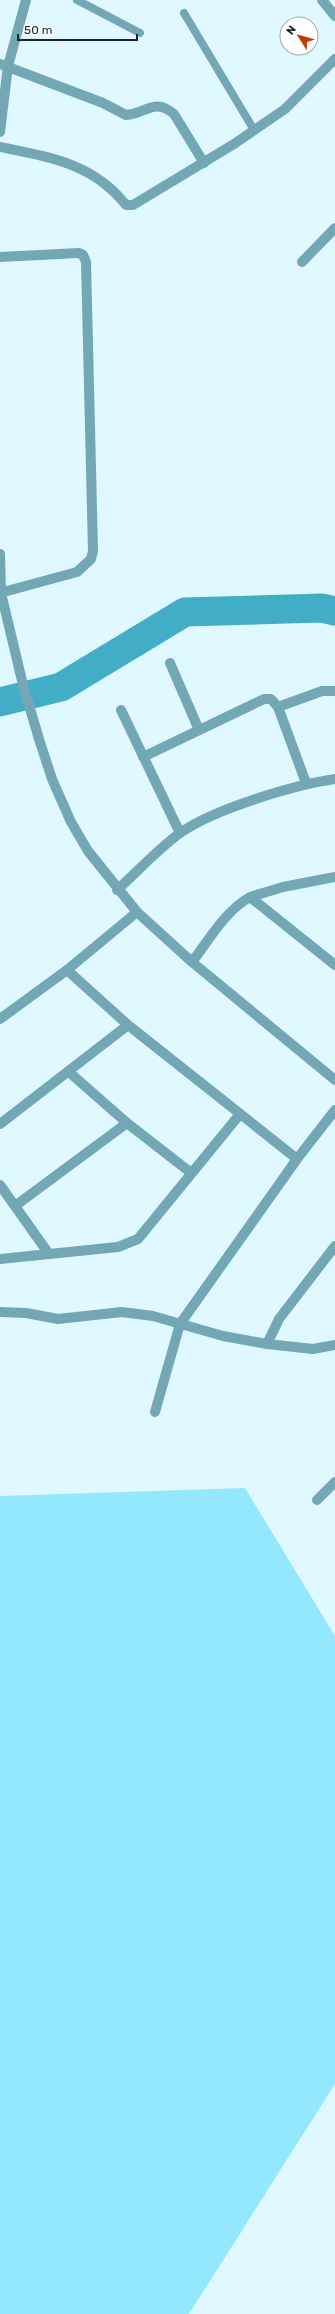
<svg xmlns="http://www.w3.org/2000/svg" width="335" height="2314" viewBox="0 0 335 2314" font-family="Rubik,sans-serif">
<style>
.green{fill:#94e8fe}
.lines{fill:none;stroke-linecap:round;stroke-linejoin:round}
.river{stroke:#42adc6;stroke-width:29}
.service{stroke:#74a7b5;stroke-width:8}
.minor{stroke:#74a7b5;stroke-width:10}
.tertiary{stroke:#74a7b5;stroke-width:10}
</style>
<rect width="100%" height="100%" fill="#e0f8ff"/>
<!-- green -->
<path class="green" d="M245,1488L335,1636V2084L189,2314H0V1496Z"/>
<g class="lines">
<!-- river -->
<path class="river" d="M0,702L61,687L185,612L322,608L335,611"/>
<!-- service -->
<path class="service" d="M77,0L140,33
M184,13L254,130"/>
<!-- minor -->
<path class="minor" d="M0,64L103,103L126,115C146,114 154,97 174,114L204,163
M0,147C49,157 93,163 126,205H133L234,144L285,109L335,59
M0,257L79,253L83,255L86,262L93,551L91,559L77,572L0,593
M302,262L335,228
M170,663L199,730
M278,707L322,691H335
M121,710L180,833
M143,757L264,699H271L278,707L306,783
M250,897L283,887L335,877
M192,962C209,940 225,911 250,897L335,965
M67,970L128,1025L297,1159
M69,1072L127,1123
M0,1124L128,1025
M0,1185L49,1254
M15,1206L127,1123L190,1172
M0,1259L118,1247L138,1239L240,1114
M0,1312L26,1313L58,1319L122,1312L153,1316L223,1336L267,1344L313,1349L335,1345
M267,1344L279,1319L335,1246
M155,1412L180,1324L297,1159L335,1110
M317,1500L335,1482"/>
<!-- tertiary -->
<path class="tertiary" d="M322,0L335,16
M0,132L8,66L26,0
M0,554L1,593L23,685L39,739L52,779L71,822L88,851L137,912L192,962L335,1080
M117,890C138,871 158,849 180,833C214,809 294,785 335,779
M0,1019L67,970L137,912"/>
</g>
<!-- north arrow -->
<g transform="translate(299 36) rotate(307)"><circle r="19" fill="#ffffff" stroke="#a3a8a9"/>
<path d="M0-3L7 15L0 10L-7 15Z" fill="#c1390a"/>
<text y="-6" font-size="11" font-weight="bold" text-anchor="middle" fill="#1a2528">N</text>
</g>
<!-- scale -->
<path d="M18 34v6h119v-6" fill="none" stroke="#1a2528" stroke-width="2"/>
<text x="24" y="34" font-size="12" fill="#1a2528" stroke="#ffffff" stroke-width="3" paint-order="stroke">50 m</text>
</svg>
